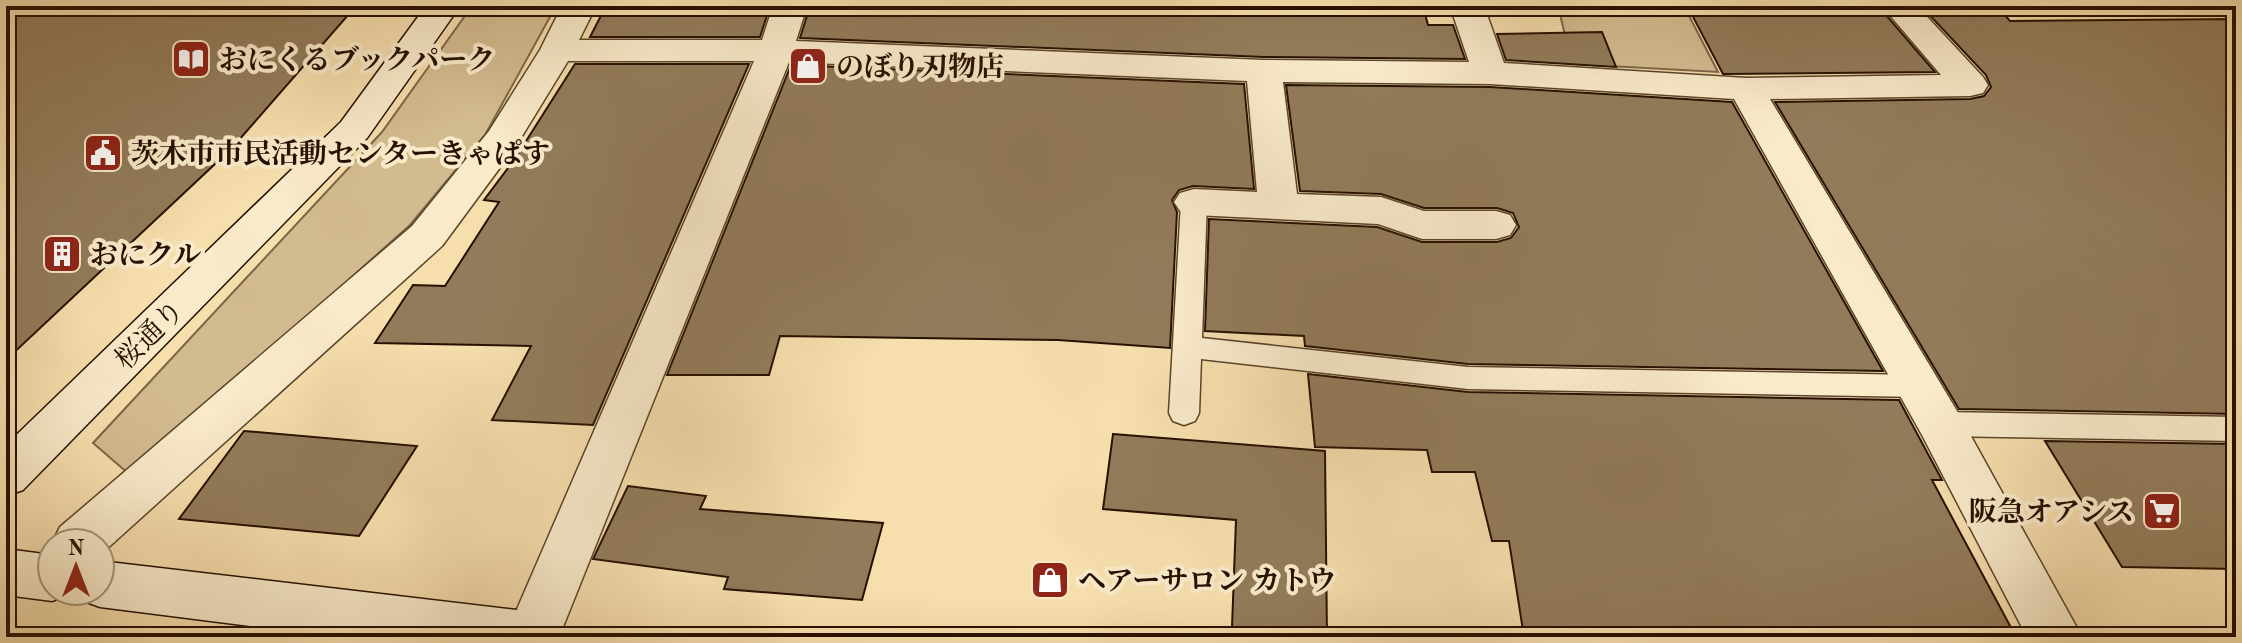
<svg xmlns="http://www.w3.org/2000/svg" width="2242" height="643" viewBox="0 0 2242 643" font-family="'Old Standard TT','Noto Serif JP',serif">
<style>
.green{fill:#d3bb90;stroke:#7c6648;stroke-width:2}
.building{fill:#927b5a;stroke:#261000;stroke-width:2}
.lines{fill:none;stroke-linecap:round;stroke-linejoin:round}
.lane-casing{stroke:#5a442b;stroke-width:3}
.street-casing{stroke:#5a442b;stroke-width:3}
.secondary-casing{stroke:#261000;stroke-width:3}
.lane{fill:#f9eaca;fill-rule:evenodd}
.street{fill:#f9eaca;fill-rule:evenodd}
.secondary{fill:#f9eaca;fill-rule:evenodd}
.labels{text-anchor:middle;stroke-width:8;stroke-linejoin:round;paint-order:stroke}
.poi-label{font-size:28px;font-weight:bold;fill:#261000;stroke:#f9eaca;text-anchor:start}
.street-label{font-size:28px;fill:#261000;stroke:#f9eaca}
</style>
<rect width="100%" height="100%" fill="#f6dead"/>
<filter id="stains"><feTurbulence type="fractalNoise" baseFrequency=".0025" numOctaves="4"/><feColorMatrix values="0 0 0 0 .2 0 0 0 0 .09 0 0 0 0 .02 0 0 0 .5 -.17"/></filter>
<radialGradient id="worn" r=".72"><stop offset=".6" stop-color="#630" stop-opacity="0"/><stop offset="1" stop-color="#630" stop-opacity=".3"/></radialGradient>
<!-- green -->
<path class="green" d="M472,6H556L485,135L410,225L130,475L93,443L382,132Z
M1558,6H1684L1718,72L1572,64Z"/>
<!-- building -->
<path class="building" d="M26,6H356L231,149L6,360V24Z
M606,6H770L760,37H590Z
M810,6H1423L1428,25H1453L1465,59L1264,57L800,38Z
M1921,6H1997L2010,21L2236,19V414L1959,409L1775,102L1970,99L1984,96L1991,87L1986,75Z
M1690,11L1886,15L1935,72L1723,74Z
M1602,32L1616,67L1506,60L1497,34Z
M575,64H749L593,425L492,420L531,346L375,343L413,285L445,286L499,202L484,200L514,160Z
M791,65L1244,84L1254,189L1193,186L1179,190L1172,200L1177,212L1170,348L1058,340L780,336L769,375H667Z
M1286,85L1490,87L1732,102L1883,371L1468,364L1305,346L1304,336L1205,331L1209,219L1377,227L1422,242H1497L1511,238L1519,227L1513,213L1497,208H1424L1381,194L1300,191Z
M1308,374L1468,392L1899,400L1942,480H1932L2016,637H1524L1509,541H1492L1475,472H1432L1427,450L1315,447Z
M244,431L417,446L359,536L179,519Z
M1113,434L1325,451L1327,637L1232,627L1236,520L1103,509Z
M2045,441L2236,444V569L2122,567Z
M628,486L706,496L700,509L883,523L862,600L724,589L728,577L593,559Z"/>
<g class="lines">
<defs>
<path id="lane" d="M1194,194L1203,196L1207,202L1202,338L1468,367L1918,375L1928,378L1933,386L1928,394L1918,397L1468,389L1201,359L1199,413L1195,421L1184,425L1173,421L1169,413L1181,202L1185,196Z
M1940,412L2236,417V441L1940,436L1929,432L1925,424L1929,416Z"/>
<path id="street" d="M562,6H596L579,40H762L773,6H807L796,41L1264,60L1469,62L1450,6H1484L1504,63L1746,78L1941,75L1882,6H1917L1983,77L1988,85L1983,93L1970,96L1770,99L1957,411L2082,637H2027L1922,435L1734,99L1490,84L1283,82L1297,194L1381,197L1424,211H1496L1510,215L1516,225L1510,235L1496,239H1422L1378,224L1194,215L1180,211L1174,202L1180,193L1194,189L1257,192L1247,81L789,62L559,637H505L754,61H568L516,146L442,246L100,555V543H52L60,527L412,226L489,131L540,50Z"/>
<path id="secondary" d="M426,6H460L367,138L23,490L6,496V445L341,122Z
M6,549L52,555V591H72L71,594L52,601L6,595Z
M100,561L534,612L553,620L561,637H337L100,607L81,600L77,591H100Z"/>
</defs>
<!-- lane casing -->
<use href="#lane" class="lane-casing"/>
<!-- street casing -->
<use href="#street" class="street-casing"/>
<!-- secondary casing -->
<use href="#secondary" class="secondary-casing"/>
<!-- lane -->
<use href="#lane" class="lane"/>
<!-- street -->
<use href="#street" class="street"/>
<!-- secondary -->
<use href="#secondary" class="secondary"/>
</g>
<!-- icons -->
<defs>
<symbol id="library-square" viewBox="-11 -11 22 22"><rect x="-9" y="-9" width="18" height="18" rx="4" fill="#8f2418" stroke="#f9eaca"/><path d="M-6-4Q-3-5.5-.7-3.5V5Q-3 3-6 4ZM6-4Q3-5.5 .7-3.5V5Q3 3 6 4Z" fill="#fff"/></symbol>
<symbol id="shop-square" viewBox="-11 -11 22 22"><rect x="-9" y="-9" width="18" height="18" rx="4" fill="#8f2418" stroke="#f9eaca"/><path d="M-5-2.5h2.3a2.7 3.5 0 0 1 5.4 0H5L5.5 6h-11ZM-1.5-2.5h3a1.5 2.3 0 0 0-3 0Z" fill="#fff"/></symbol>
<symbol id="civic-square" viewBox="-11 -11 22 22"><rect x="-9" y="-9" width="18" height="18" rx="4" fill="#8f2418" stroke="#f9eaca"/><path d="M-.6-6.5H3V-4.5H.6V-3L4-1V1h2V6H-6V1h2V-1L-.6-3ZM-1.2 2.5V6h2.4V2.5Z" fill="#fff"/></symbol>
<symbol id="building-square" viewBox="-11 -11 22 22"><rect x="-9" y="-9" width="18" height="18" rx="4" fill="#8f2418" stroke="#f9eaca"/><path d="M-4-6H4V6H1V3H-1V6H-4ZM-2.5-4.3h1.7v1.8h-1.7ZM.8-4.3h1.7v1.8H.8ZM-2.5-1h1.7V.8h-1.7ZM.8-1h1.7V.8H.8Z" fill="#fff"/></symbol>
<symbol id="supermarket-square" viewBox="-11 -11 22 22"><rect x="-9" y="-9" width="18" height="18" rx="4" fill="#8f2418" stroke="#f9eaca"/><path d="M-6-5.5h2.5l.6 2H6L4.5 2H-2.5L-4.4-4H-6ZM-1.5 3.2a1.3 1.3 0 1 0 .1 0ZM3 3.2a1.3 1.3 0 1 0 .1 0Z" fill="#fff"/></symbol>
</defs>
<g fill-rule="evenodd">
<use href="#library-square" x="169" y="37" width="44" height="44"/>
<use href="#shop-square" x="786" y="44" width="44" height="44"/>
<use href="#civic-square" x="81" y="131" width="44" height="44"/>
<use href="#building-square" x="40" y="232" width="44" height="44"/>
<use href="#supermarket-square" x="2140" y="489" width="44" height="44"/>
<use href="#shop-square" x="1028" y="558" width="44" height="44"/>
</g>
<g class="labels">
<!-- poi labels -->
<g class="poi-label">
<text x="219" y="69">おにくるブックパーク</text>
<text x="836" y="76">のぼり刃物店</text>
<text x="131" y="163">茨木市市民活動センターきゃぱす</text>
<text x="90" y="264">おにクル</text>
<text x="2134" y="521" text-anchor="end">阪急オアシス</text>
<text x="1078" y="590">ヘアーサロン カトウ</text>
</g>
<!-- street labels -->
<g class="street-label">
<text transform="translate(149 334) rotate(-45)" y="10">桜通り</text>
</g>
</g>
<!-- margin -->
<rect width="2242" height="643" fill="none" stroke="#f6dead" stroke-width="32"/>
<rect x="8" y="8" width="2226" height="627" fill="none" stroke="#261000" stroke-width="4"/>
<rect x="16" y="16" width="2210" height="611" fill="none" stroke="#261000" stroke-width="2"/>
<!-- north arrow -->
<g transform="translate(76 567)"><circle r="38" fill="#f9eaca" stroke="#a59379" stroke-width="2"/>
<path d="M0-6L14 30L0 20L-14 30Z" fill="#8f2418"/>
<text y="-12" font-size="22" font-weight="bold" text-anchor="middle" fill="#261000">N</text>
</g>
<rect width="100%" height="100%" filter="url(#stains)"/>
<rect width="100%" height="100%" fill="url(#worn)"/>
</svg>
